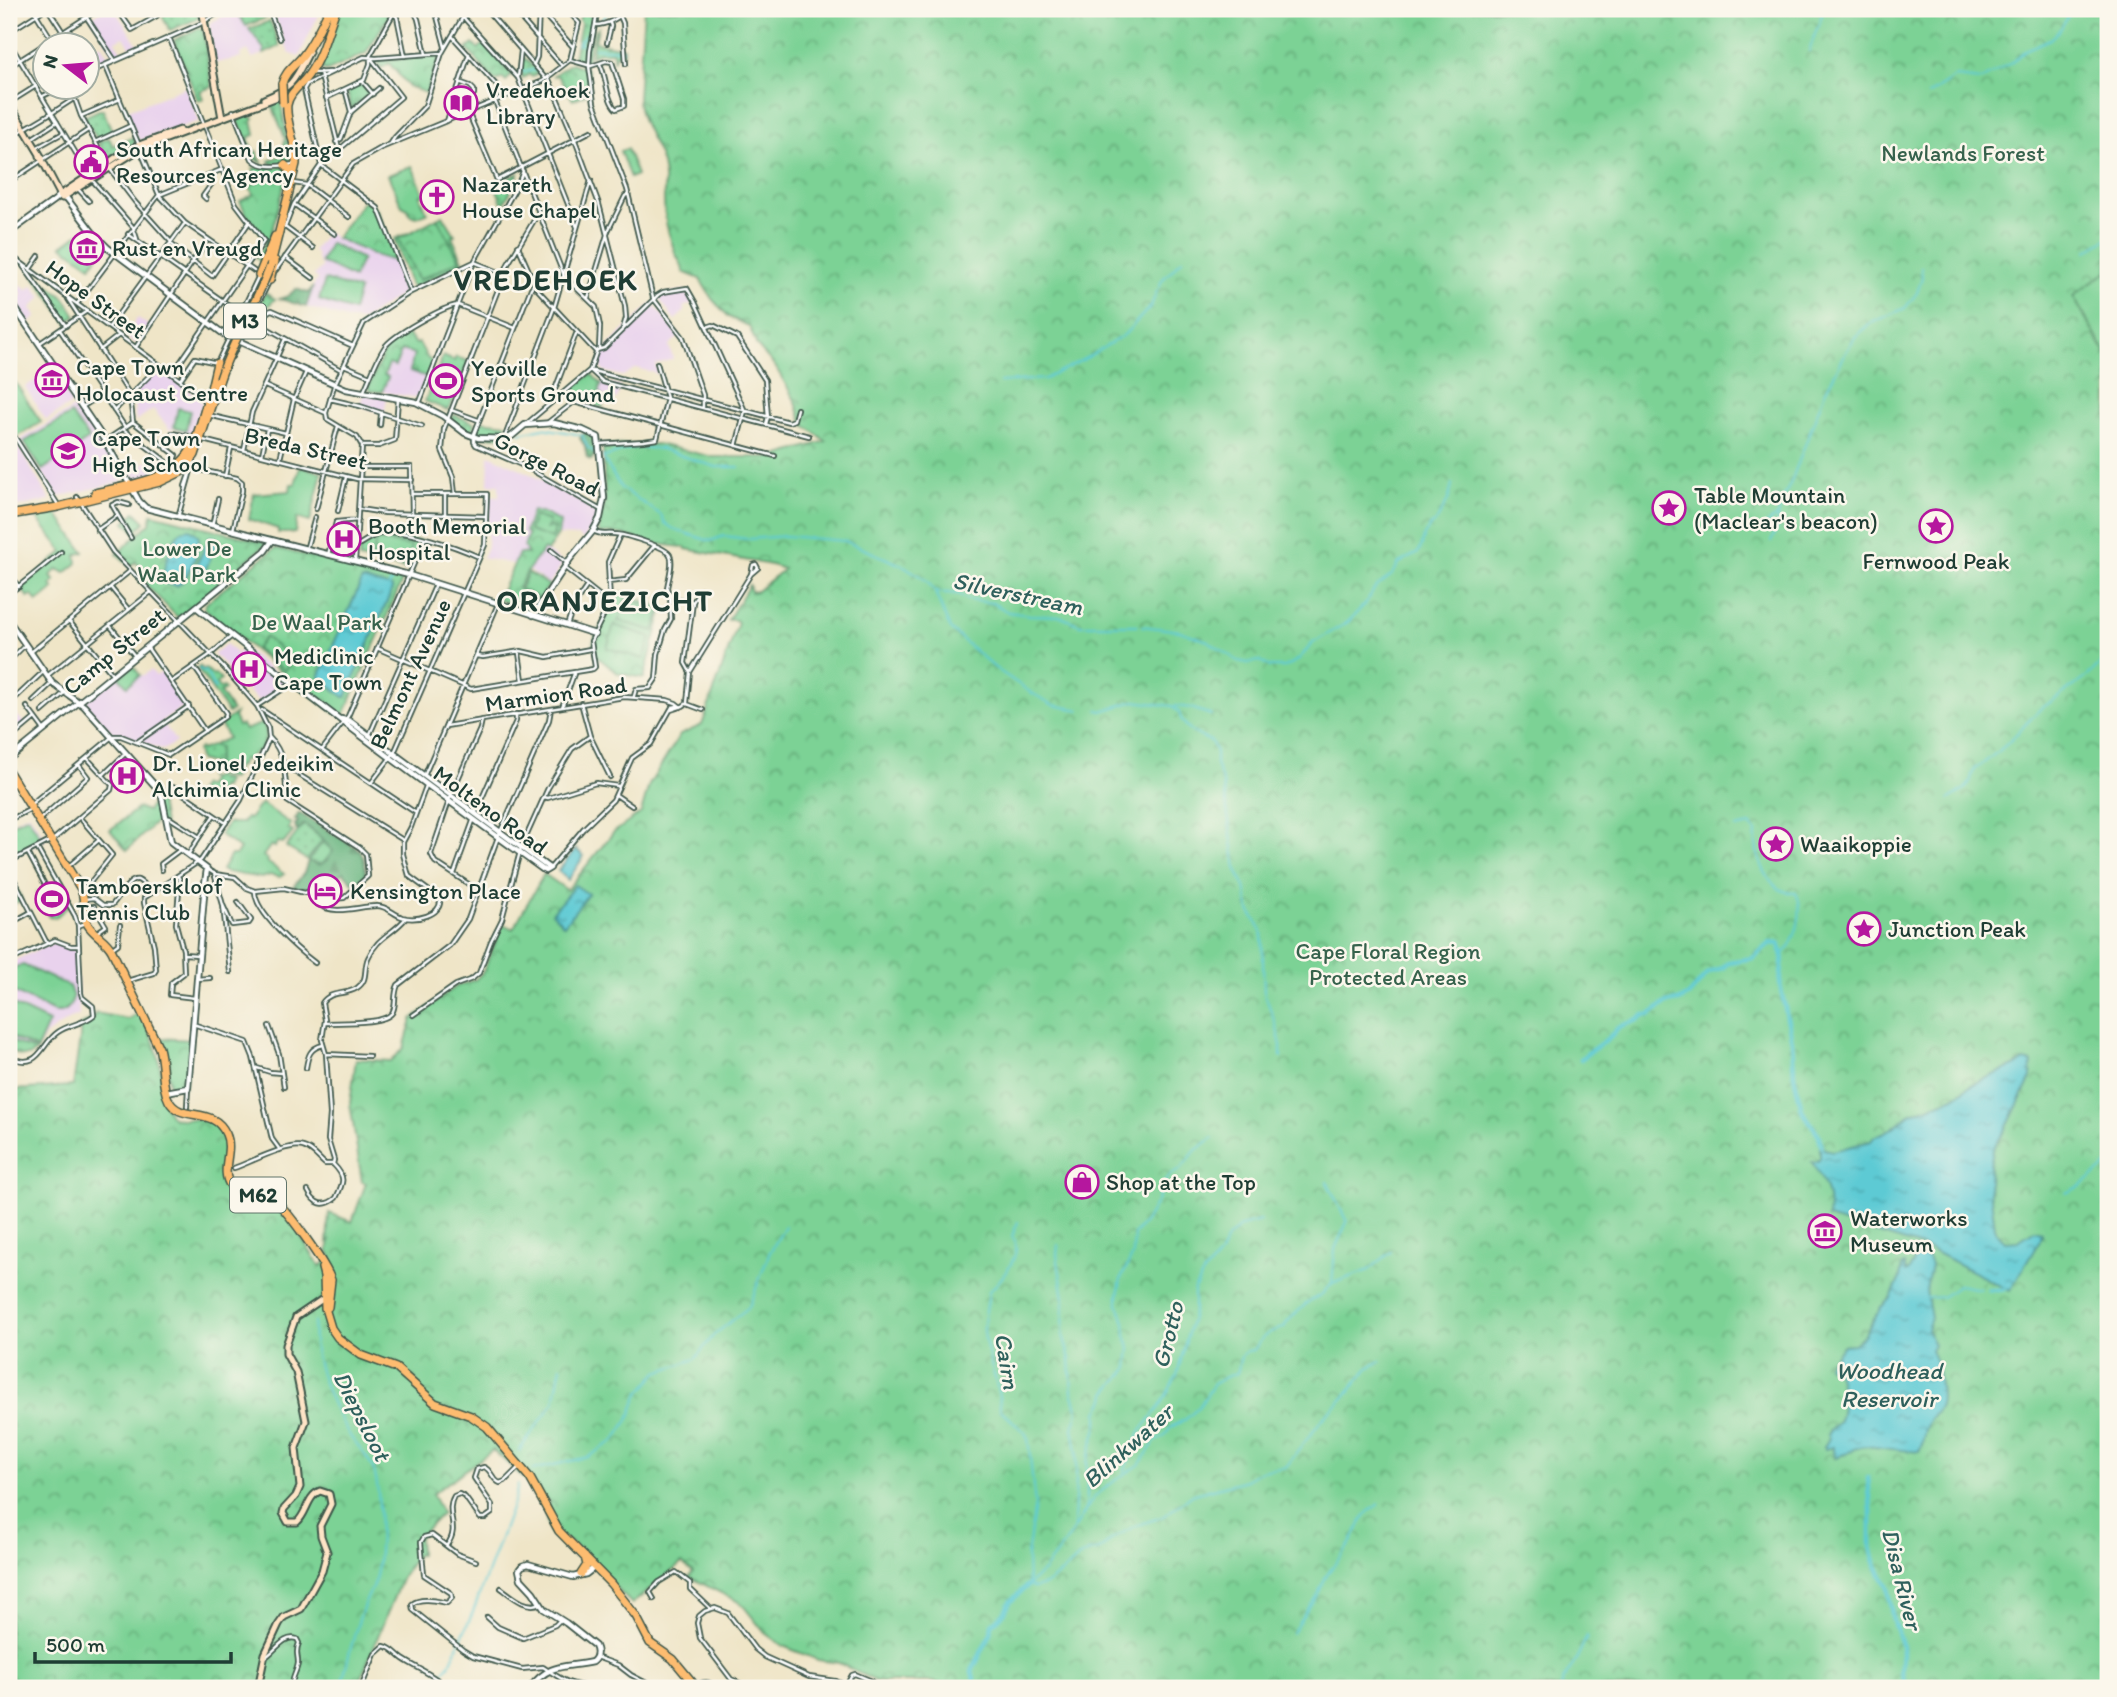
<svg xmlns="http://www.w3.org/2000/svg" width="2117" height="1697" viewBox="0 0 2117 1697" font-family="Itim,sans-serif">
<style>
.built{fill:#e9d2ed}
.grass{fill:url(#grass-dots);stroke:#4e8864;stroke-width:2}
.forest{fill:url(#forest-firs);stroke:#427859;stroke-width:2}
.park{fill:url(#park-crowns);stroke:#4e8864;stroke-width:2}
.garden{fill:#7cd295;stroke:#4e8864;stroke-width:2}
.water{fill:url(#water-ripples);stroke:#3e8484;stroke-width:2}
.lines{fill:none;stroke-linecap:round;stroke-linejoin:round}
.stream{stroke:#5dcad4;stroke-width:2}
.canal{stroke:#5dcad4;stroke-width:3.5}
.river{stroke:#5dcad4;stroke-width:4.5}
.pedestrian-casing{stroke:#3e564a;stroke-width:6}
.minor-casing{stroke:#3e564a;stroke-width:6}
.tertiary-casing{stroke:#3e564a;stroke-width:8}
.secondary-casing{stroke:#3e564a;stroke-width:9}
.primary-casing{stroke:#3e564a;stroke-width:10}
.pedestrian{stroke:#fff;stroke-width:2.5}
.minor{stroke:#fff;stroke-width:2.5}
.tertiary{stroke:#fff;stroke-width:4.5}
.secondary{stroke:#fee4c6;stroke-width:5}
.primary{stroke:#fdbc70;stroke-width:7}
.primary-bridge-casing{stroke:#3e564a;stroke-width:10;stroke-linecap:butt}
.primary-bridge{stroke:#fdbc70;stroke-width:7}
.labels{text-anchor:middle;stroke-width:5;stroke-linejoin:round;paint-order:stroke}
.shield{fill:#fbf7ec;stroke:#61756b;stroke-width:2}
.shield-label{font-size:21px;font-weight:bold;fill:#1f3d34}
.poi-label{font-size:23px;fill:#1f3d34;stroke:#fbf7ec;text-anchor:start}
.park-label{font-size:23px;fill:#36624c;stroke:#fbf7ec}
.street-label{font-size:23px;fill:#1f3d34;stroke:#fbf7ec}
.water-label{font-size:24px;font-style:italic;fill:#2e605c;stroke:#fbf7ec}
.district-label{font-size:30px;font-weight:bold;letter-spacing:2px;fill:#1f3d34;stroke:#fbf7ec}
</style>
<defs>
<pattern id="grass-dots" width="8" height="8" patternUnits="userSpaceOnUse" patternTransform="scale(1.75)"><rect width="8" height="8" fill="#7cd295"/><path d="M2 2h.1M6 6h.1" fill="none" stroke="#65ac7a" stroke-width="1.8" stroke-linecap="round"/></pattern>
<pattern id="forest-firs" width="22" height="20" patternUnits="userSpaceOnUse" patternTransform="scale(1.75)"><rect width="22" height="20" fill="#65b47e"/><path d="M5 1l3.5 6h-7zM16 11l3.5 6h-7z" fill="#539468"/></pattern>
<pattern id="park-crowns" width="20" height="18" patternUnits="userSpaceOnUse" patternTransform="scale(1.75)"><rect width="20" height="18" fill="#7cd295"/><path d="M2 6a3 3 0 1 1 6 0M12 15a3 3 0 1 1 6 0" fill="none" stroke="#65ac7a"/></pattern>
<pattern id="water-ripples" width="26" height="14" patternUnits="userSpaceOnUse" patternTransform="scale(1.75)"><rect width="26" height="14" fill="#5dcad4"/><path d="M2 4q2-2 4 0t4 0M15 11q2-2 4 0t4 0" fill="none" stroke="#4ca5ad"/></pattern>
</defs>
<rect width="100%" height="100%" fill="#fbf7ec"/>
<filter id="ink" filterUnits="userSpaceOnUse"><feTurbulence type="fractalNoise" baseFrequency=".0143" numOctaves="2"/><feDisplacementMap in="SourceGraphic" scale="14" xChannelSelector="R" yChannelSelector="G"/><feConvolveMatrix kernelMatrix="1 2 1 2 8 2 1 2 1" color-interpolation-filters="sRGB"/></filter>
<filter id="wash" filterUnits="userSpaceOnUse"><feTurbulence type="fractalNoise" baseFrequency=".00686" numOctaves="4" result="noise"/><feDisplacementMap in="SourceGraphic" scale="28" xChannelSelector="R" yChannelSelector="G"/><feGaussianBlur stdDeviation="1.57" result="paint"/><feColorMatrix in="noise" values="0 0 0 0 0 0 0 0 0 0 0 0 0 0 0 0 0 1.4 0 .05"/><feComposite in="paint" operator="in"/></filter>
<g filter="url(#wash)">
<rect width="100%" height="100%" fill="#efe5c7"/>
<!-- built -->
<path class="built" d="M105,9H114L138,45L131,48L124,37L115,41L122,52L116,54L113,53L92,20V17Z
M229,9H235L264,49V54L252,58L248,50L240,54L241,58L215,63L209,26L210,23L229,13Z
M272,9H321L299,57L289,53Z
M101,44L109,57L108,59L88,67V53Z
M186,87L199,121L140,140L138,139L126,111Z
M327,232L335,238L374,255L397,262L407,290L362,321L350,320L306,307L313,286L318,279L314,275L322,267L317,259V254L313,251Z
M22,285L27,290L33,285L42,297L31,308L37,317L28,323L13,301L22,295L17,286Z
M685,290L693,303L683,307L685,311L675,320L658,297L663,294Z
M652,303L680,336L669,345L673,359L655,365L659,374L636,368L623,376L603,371L600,366L601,353Z
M138,318L149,326L136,344L124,335Z
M401,350L415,354L410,371L427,377L418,398L382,392L388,377L384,375L389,364L398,362Z
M158,369H161L198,397L202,403L193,433L191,434L172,428L171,431L153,409L136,421L133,395Z
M39,378L49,393L61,385L73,403L46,420L25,387Z
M603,382L621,386L617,399L599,394Z
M363,393L387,397L384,414L360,406Z
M75,407L110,453L122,480L121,482L58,497L20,440Z
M13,438L50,500L9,509V440Z
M489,455L519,468L596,510L598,514L593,526L583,540L579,536L558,535L547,551L563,563L549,584L528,570L536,557L519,553L514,564L482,558L487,547L489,496H499V485L488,484Z
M156,459L170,468L163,472L135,479L129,471L140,469L141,464Z
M340,521L356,522L353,557L351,558L331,553L336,524Z
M226,644L237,654L243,647L288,684L259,702L214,654Z
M132,664L142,676L151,670L156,676L162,672L185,705L184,707L162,721L176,742L163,750L112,732L85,705L86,701Z
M17,715L25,724L9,738V722Z
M29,813L46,840L9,859V823Z
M55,942L76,951L79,1016L72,1017L46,1035L37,1051L9,1041V963Z"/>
<!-- grass -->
<path class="grass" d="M174,9H197L199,15L195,20L170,30L162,16Z
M235,9H265L268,17L246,26Z
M583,10L594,19L587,60L584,62L574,58L581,23L579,20Z
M270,21L280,46L264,54V49L249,29Z
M598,28L595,42L624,48V53L616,54L613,62V52L597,53L591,56L595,31Z
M524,58L539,72L532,77L529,74L522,79V61Z
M280,99L291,157L288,162L271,164L269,161L287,153L284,146L285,138L272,105V103Z
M99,110H103L112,131L97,139L84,117Z
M243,113H247L254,119L252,121L255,135L248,138L253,152L256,151L262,163L252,157L237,118Z
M134,137L135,143L109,157L106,156L98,142L109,138L113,146Z
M443,215L455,235L452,237L464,263L414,287L411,286L394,239L413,231L398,239L420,280L460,260L437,218Z
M265,293L275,299L260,315L255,316Z
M454,415L475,423L472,433L470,434L451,419Z
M213,745L219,748L215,773L212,772L214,764L199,760L197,750L200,748L201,750Z
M215,777L227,781L224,788L221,787L212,800L198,791L202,785L206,787L210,781L208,778L212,779Z
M304,824L319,836L322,841L307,860L286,847Z
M9,1041H11L37,1051L29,1056H22L9,1051Z"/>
<!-- forest -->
<path class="forest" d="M313,287L306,307L280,299L288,296L296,289L308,293Z
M585,432L591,435L596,440L594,456L591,460L587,458L585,446L580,438Z
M299,813L360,850L364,859L366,875L355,885L343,872L330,885C322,877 316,884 308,889L293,887L304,873L308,861L320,865L327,860L333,851L319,836L304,824L298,831L296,830L295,824L298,823V821L295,820Z"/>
<!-- park -->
<path class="park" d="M339,9H373L390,14L366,53L328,71L317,68Z
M644,9H2108V271L2073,296L2108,357V1688H953L934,1682H883L875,1681L839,1663L818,1660L783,1646L765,1633L741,1603L689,1577L693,1572L682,1563L632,1604L571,1543L550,1533L545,1514L549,1502L493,1450L432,1494L442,1513L419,1537L420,1555H417L402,1577L357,1688H9V1088L12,1090L73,1086L80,1038V1025L92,1019L96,1013L128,1019L140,1012C146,1026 155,1041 158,1056C163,1075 160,1096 169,1114C176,1125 203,1112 218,1127C234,1144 215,1165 226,1182C240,1205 255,1191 272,1202C292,1215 306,1248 320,1266L332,1258L328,1251L330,1240L327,1242L329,1213L352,1222L366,1183L362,1182L350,1103L356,1059L391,1061L404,1048L412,1019L457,986L475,980L483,972L503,924L513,929L544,874L567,890L613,833L641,813L649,785L680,735L702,725L738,623L736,620H728L749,585L751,592L757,591L784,569L771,565L686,549L685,547C674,546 661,545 652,543C632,539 624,531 601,534L598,532L605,502L603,445L657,444L713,457H773L826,441L803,424L796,402L775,366L757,346L749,326L729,317L712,299L700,279L683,272C683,264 678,260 675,252C671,241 666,227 665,215C662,193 668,177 659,155C651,136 639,121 638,99Z
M199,28L203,30L212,87L200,91L203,99L198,101L174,40Z
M473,44L478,49L484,44L512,75L506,81L503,78L495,81L467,49Z
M437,56L439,58L426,93L409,87L389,63L382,68L376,61Z
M571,63L587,69L590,92L573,100L559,77L556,75L552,76Z
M361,83L370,94L351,109L347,91Z
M412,166L424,194L420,196L427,213L417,217L410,215L408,209L402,206L388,175Z
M284,167L288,172L263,263L256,258L267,240L246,214L240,201L253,195L250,186L258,182L253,168Z
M518,173L517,180L503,205L495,185Z
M364,200L376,208L397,262L374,255L336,238Z
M437,218L460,260L419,280L398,239Z
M32,273L65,298L76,316L67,322Z
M407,334L416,344L419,343L428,359L433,361L427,377L410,371L414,354L402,350L395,366L389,364L384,375L388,377L382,392L371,391L368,388L386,348Z
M591,374L602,384L599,393L601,394L603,408L581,402L571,389Z
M481,421L507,424L502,437L477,436L475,434Z
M532,511L545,514L560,522L558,535L547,551L544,549L528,570L518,588L539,600L532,610L498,600L519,553L528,554L524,547L528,534L525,532Z
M152,514L263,542L265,545L179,617L176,616L145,584L152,576L135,562L130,566L117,554L150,523Z
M389,535L422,541L409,570L359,559L360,548L379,537Z
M275,548L403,579L344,715H338L294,683L204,608L207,602Z
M621,593L663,608L644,678L618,673L595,655L593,643L595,637L605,617Z
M159,796L165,830H162L157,821L127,850L110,830L138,808L147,811Z
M158,1038L191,1040L185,1087H170L165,1054Z"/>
<!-- garden -->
<path class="garden" d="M627,149L637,175L630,178L620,151Z
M85,229L95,240L89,245L98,255L91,266L62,246Z
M330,243L362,259L353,278L321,262Z
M2108,271V357L2073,296Z
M325,280L359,290L353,311L319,300Z
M443,356L454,361L456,357L468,361L451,406L447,410L425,401Z
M9,373L41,422L17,437L9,425Z
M178,408L190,411L186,430L174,427Z
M71,414L89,439L42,470L24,442Z
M300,467L322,472L310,522L297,518L295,533H278V529L249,519L254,494L290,491L291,484H295Z
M135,512L145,522L135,532L125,522Z
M56,513L84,552L76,555L77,563L65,573L58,569L52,574L51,577L55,581L51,585L54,589L37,602L32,595L28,597L20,588L63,552L37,518Z
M534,516L549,521L546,530L548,527L555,529L552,539L529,531Z
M376,540L411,546L407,567L372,561Z
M528,573L549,585L540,599L520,589Z
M625,599L661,609L654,631L619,621Z
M614,625L651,637L644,659L607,648Z
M265,637L291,658L285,671L256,649Z
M133,666L140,675L127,686L119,677Z
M200,666L203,670L205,668L213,675L215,674L221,680L216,684L220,689L223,687L225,690L220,693L232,711L228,713L197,668Z
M235,714L234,717L238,726L242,725L245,730L263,723C269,734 266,739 260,750L255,752L246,760L243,759L240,766H238L232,779L215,774L219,748L213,745L228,738L220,724Z
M261,803L291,824L288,829L293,832L284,843L277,842L275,847L271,845L263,856L268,860L267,862L284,874L280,877L270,875L262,878L226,872L222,870L231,855H236L240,849L220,835L228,823H242L246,818L249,819Z
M28,816L42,839L9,856V825Z
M323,842L333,851L326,860L320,864L308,861Z
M9,873L22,900L9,906Z
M55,883L68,906L56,917H49L37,893Z
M23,965L69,986L73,997C71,1008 65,1013 54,1012L12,991L9,987V974L15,967Z
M9,1003L49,1022L37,1049L9,1036Z"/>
<!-- water -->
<path class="water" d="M190,529L198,535C202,546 188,580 177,586L167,584L163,579C162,570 173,540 179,533C183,529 185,530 190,529Z
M210,536L216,537L217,542L205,571L199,573L196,570V566Z
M362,580L392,587V590L346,697H344L319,677Z
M576,849L584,856L568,880L558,871Z
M575,885L588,894L564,925L552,913Z
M2025,1061L2032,1063L2031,1078L2004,1133L1994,1146L1990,1165L1989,1183L1995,1227L1997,1232L2005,1242L2018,1241L2035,1230L2042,1232L2041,1238L2010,1291L1931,1250L1828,1218C1831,1192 1824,1183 1812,1162H1816L1820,1159V1142L1824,1149L1833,1151L1871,1141L1874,1137L1891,1129L1910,1114L1954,1097L1973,1084Z
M1918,1251L1927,1256L1931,1265L1926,1291L1931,1318L1927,1330L1934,1345L1931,1351C1937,1360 1943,1394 1940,1405C1938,1413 1930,1417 1927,1424C1923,1433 1924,1443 1919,1452L1865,1446L1854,1449L1836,1458L1833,1453V1447L1825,1449L1824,1447L1829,1438L1827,1435C1830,1428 1834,1428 1838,1422C1846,1406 1841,1385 1836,1369L1828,1368L1827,1364L1844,1345L1854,1344L1864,1335L1881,1307L1891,1298L1900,1278L1902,1265H1904L1906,1272H1908L1913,1264L1916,1252Z"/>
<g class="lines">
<!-- stream -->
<path class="stream" d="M602,19L611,9
M579,44L587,46
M577,45L586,34
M595,48L623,50
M1809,51L1824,9
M521,70L524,72L535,70
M1928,95L1955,77L1981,80L2011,63L2025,50L2050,39L2061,28L2072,9
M2087,251L2108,238
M1159,287L1162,280L1183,259
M1000,382L1045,379L1090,356L1124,335L1151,306L1157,291
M520,433L543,428L582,435L588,448L596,453
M602,456L621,488L661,515L665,523L675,530L710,541L724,536L748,539L786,536L845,541L906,567L927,581L935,592L950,629L995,668L1030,692L1053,705L1080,710
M605,457L635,447L661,449L716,467H739
M1763,529L1772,519L1777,517
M1771,541L1776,531L1780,505L1791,482L1825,392L1845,354L1855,337L1869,324L1905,308L1917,293L1922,277L1921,267
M389,586L394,575
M935,592L958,594L968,600L993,603L1008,612L1030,615L1059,616L1080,625H1137
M1142,626L1180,631L1208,641L1238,661L1248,663L1260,661L1270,667H1285L1298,660L1313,643L1348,622L1365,604L1375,588L1393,574L1399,563L1418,553L1422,545L1424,536L1431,525L1436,522L1449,498L1452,484
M199,669L205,672L210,679
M210,680L215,689
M1175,706L1191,708L1211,715
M1098,710L1102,711L1134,701L1172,706L1179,712C1181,726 1198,737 1211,741L1216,752V764L1223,783L1236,868L1245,887L1249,909L1262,932L1264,992L1275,1022L1281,1045V1057
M1949,799C1956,795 1965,791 1969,784C1972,779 1972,772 1975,767L1980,766L2007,744L2039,710L2083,680L2108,658
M1736,828L1750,825L1756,832C1753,854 1769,895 1796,893C1805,910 1796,941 1783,955
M1327,1182L1347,1222L1335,1249L1332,1284
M2066,1193L2082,1185L2108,1165
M1018,1222L1012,1236C1013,1238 1016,1245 1016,1247C1017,1260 999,1283 989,1291C988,1304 983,1319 984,1331C986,1358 1000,1382 1000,1409L1025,1433L1028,1438L1035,1504L1027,1556L1028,1584
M1058,1245L1057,1255L1064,1298L1063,1335L1070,1359L1072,1391L1078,1412L1073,1428L1077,1452L1074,1527
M1927,1298L1942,1297L1959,1285L1980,1289
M314,1322C310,1358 330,1403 350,1436C358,1448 369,1456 374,1471C381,1494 381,1547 377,1571C375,1585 366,1598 362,1611C353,1636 347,1662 341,1688
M519,1451L554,1402L561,1366
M532,1470L588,1457L615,1440L630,1417L638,1395L658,1372L695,1359L714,1335L749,1307L769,1254L785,1226
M1124,1472L1140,1432L1161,1405L1177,1375L1194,1310V1290L1203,1274L1219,1256L1228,1237L1241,1226L1260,1221
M1085,1512L1087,1498V1462L1098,1424V1412L1105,1399L1106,1393L1128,1368L1130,1347L1126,1336L1125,1322L1118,1305V1295L1121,1279L1133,1254L1134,1234L1145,1222L1157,1201L1162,1185L1171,1174L1180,1170L1196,1150L1213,1138
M1028,1585L1044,1570L1068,1539L1094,1497L1117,1479L1139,1465L1155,1442L1165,1436L1171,1427L1186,1419L1198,1408L1214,1384L1223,1378L1237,1373C1241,1362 1237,1351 1254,1350C1262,1337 1269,1330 1284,1328L1287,1322L1308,1302L1322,1294L1331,1284L1369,1270L1391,1252
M1029,1585L1034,1588L1045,1585L1063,1572L1079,1557L1089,1552L1100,1550L1112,1539L1135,1526L1162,1517L1194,1494L1246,1480L1261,1471L1286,1467L1322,1419L1343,1399L1368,1368L1381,1361
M1292,1633L1319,1592L1326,1576L1350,1544L1362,1520L1368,1512L1379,1504
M427,1688L449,1666L473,1612L515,1498L518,1484
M1561,1688L1563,1680L1575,1662L1587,1636"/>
<!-- canal -->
<path class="canal" d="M1988,1290L2005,1289"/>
<!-- river -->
<path class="river" d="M1581,1059C1592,1048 1612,1039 1618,1027L1638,1020L1644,1015H1650L1666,1003L1679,1001L1689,995L1708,973L1722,968L1729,962L1753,958L1770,943L1779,944L1783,955L1780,985L1792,1041L1794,1075L1802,1110L1819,1135L1821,1145
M1868,1478L1871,1510V1547L1875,1562L1888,1588L1893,1621L1902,1647L1901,1673L1905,1688
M976,1688L972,1671L991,1633L992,1624L1005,1612L1010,1602L1028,1585"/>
</g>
</g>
<g filter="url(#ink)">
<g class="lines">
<defs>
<path id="pedestrian" d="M52,113L75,98
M31,139L57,122
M36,148L63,133
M9,428L57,503"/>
<path id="minor" d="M33,9L56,46
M48,9L72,46
M117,9L132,30L157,16L159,9
M269,9L280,39
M413,9L418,19L426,54
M435,9L445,47
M458,9L463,17L518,78L577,227
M583,9L597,15
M598,9L590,51L589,66L594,103L627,189L653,298L683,337L703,395V408
M393,13L397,17L405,56
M516,13L562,66
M490,14L546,79
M539,16L546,17L573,47
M620,16L623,23L626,64
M87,18L114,59
M595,25C608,25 618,18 628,9
M9,32L45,9
M452,36L498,87L502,98
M169,37L236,204L264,241L172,374
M9,42L89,175
M607,43L611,26L610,23
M570,60L591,66L606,61L612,62L624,99V106L616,109C606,99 607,77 600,64
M534,64L537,57L539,9
M9,67L99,9
M106,67L139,145
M98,68L153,44
M320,72L339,149
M88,73L200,24L225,9
M312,73L330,72
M548,77L575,140L599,204L625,306L626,318L623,328
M518,78L521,50
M362,81L373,94
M71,88L81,116L107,163
M345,89L351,112
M455,95L467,98L474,94V90L470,86L459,82
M43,96L59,88
M326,98L364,80L370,64V56L396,9
M495,101L564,276L596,307L600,326L599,349
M9,103L36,86
M233,111L252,159C263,170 281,165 296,164
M468,112L497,180L591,131
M81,116L120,99
M447,121L469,54
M9,138L51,113
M95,142L130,126
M336,142L341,139L351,112L379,88
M391,143L395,137L425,106L442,53L463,17
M140,149L159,195L185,223L254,271
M110,169L135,202L171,242
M93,181L133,227L137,239
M9,182L88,130
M293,183L307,185L349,217
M77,188L89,201
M206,199L203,196L213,182L210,174
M295,205L335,234
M128,234L237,311L341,370
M171,244L212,276L250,221
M518,246L537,289L596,352
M313,248L285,227L294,204L321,165L401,97L370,57
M9,254L199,394L204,401
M285,257L313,278
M474,262L504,274
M23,266L66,326
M30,269L39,256
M276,270L353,164L381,148L543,81L570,60L579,23L566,9
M534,284L531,288L474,434V442L476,445L526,467L601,510
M411,292L378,208L321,165L304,89L307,84L364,57L376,58L442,53
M65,295L72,284
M588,298L608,231L625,196L628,194
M68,299L130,395L133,422
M77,304L159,195L223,169
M257,322L269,311L272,310L353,346
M109,327L185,223
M707,327L713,325L737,337L765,380L768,417L766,424
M60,330L125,427
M40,343L87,311
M136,347L208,239
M100,350L119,335
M232,357L269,282
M501,364L527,375
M344,365L370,376
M590,370L603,382L809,436
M593,371L789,422L794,420L797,409
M180,380L195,358L217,363L259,275
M265,386L326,413
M363,393C370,378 375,362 384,348C391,336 444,306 458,305L515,328
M330,399L360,406L422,426
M551,400L576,334
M419,404L474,262L518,184L523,171
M82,407L103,394
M451,410L478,420
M114,411L159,366
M326,413L334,386L364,323L411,292L474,262
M326,413L327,419L357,437L362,446L355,562
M208,415L286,433
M547,423L574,402L775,456
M380,425L381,414
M525,425L590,370L597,350L604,348L658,295L663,292L687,288L695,302L745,411L736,446
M123,429L170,464L173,463L176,455L133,422
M504,439L554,308L591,180
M203,440L357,479L412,480
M105,441L133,422
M600,444L644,441L657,439L667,398L657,363
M362,446H379L395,440L398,399
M167,449L172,433L193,437
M244,450L252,412L285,339
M262,455L267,429
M280,459L294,399L306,372
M364,467H411L412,514
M192,468L237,478L242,482V491L233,530
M225,476L231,448
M185,486L191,469
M455,494L453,477L442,450L444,429L508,264L539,212
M77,497L113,552L225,669L257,706L268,728L269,739L241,800L201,860L144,898V903L154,946L156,970L154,973L127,981
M129,505L118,502L112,505L131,538
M316,509L338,426
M359,509L385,513L485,516
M338,511L346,477
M445,515V494
M178,517L194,460
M212,526L218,499
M97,530L117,516
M593,531C601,536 605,533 614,534C624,534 667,547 670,555C674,563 668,580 667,588C669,599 683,599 693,602
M357,546C365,541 373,535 382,533C405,528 457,547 479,557
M306,550L315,517
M551,550L567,563
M328,555L336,522L358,520
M756,564L758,568L751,574L753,565Z
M565,568L604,599L610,600
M9,574L19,587
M608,582L626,580L654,546
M111,588L129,610
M9,594L61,552
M69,621L113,675
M567,625L574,605L587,586
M111,627L135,656
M147,647L205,731
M377,648L471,689L593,669L595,667L591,641L610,602L608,562L620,535
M31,652L130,571
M519,653L523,680
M476,656L483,657L521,651L547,657L590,649
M9,661L25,645
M690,672L685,663L693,602L701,589
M47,676L151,592
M171,682L211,654L232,636
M634,696L636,689L650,688L656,679L658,654L665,630L671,619L670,595
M33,701L52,683
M581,703L590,736L610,777
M9,704L44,671
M687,704L703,710
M257,706L291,684
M27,707L44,730
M562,707L574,674
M262,710L416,813
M671,710L683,706L687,703L690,672L751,574
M42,712L64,693
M446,726L624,697L667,700L676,703L681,707
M369,736L436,584
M269,737C287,755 285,779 287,801L360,848L366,854L368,876L344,898L320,900L318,904C335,916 358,906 377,906C387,906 393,914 402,917C415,921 442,916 440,899L409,876L403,854V842L411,827L426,786
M9,740L35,718
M137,742L189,706
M322,750L348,716L425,538
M285,766L403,840
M425,774L498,604
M103,775L126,753
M371,783L394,753L485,545L487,494H412
M9,787L16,783
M163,794L173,787L226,823
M616,795L632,806
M544,797L548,798L596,783L618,786
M31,804L113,736H121L169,755L225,717L226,713L194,667
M475,814L516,721V714
M165,817L170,818L198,836
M80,818L112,855L89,884L84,888
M9,820L31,809
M39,820L88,777L79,765
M37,848L75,916L78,925
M28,853L44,883
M189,853L214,815
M9,862L54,839L111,790L112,785L87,758
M70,865L99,840
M551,867L583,829L613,800L632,758L651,744L672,707L678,706
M9,869L47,943
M207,869L215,874L235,877L247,888L255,891L284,888L305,893L324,885L328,888L332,898
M162,870L161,864L181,849
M214,873L223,905L230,972
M454,874L473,821
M178,876L180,880L176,924L183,950L184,973L171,983L170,995L195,998
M255,891C254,912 299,951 315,963
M479,891L435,862L431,854L451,795L480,729L482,720
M84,899L94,898L103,905H112C118,899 129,878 138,880C142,882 149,889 152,892
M223,905L232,925L249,923L251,920L238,902
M86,907L94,906L106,926L96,933
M9,924L31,912
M111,949L118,944L120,925
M184,954L198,955
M9,961L55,940L71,946H79
M196,979L210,978
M413,1015L456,985L472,979L479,973L491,941L502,919L521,848L548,788L572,749L590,736
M325,1023C339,1022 383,1025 392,1013C397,1006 393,995 398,985L450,945L468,919L498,837L549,720L551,709
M193,1024L247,1042L253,1057L272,1139L280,1150
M269,1026L279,1054L284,1087
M326,1054L369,1056
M9,1057C41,1071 40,1044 58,1032C69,1024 84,1024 94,1015L93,1006L82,997L81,993L78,926L86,923
M257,1068L270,1072L281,1073
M306,1068C308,1055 310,1048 323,1045
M187,1107L188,1088
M234,1168C249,1163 289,1142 303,1147C312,1149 319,1159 325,1164H333L334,1160L328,1140L330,1114L326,1054L322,1040L325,1020L322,1003C330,990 345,996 357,988C369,980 363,969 368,958C377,937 393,934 406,918
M308,1191C314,1204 324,1208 336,1198C344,1182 346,1177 333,1164
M447,1545C461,1527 444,1513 454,1496L459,1494L465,1497L480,1518H485L492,1513V1505L474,1478L477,1469L484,1467C492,1470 492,1480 500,1483L505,1481L518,1468
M476,1561L457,1554L432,1535L424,1537L421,1542L424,1575L451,1593L452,1598L447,1603C436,1601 421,1597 412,1604L413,1610L463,1650L473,1656L522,1669L543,1667C565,1682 571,1686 599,1688
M501,1588C512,1596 527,1610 540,1603
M654,1599L650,1592L659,1582L676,1572L690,1583V1589L711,1609
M487,1617L498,1627L523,1638L555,1625L560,1620
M596,1657L618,1665L631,1675L656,1688
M264,1658C275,1652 284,1634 297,1639L299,1643C295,1652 298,1654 298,1663C297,1672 291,1678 292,1688
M695,1686C703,1681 710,1680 716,1688
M846,1686L852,1675L855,1674L872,1681
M361,1688L375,1654L384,1646C393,1648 396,1654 403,1659C418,1669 434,1674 447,1688
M750,1688L731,1679L700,1638L697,1623L699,1616L705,1611L715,1608L728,1613L755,1649L765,1657L809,1677L836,1681L851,1688"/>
<path id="tertiary" d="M65,196L94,234L108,248L225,335L346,389L416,402L443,416L465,433L478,438L506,439L512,436L525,425L554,423L583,430L598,437L604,498L600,518L593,531L570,559L533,615
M9,233L55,200L60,195
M9,299L105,441L139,501L146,508L409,575L595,634
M196,607C310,699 427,786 545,871L550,868
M9,621L52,683L84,706L158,789L162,797L171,842L207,869L205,883L188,1088L166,1092
M341,719L350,721L549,868
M9,759L265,551L272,541
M530,1688C549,1662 566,1668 592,1662C597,1658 598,1652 595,1646L566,1623L544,1609L533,1592L521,1579L519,1570L522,1566L528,1564L573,1577L586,1574L595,1567"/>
<path id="secondary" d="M202,9L222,118
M264,99C294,87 295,79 309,52
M9,103L42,158
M40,156L62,198L140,149L283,95
M60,195L121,154L139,145L180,130
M258,1688L265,1654L279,1624L284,1617L301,1609L322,1571L327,1552L321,1536L320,1526L331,1504L329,1494L320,1491C307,1496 307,1514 297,1522H288L283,1513L284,1509L296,1496L300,1487L296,1448L306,1421L296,1372L286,1354V1345L296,1317L324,1298"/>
<path id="primary" d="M282,84C285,70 298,64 305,53C315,39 322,24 329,9
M285,165L289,169V177
M271,264L296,164C297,144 285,122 287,105C289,92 302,85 309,74C322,56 328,30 336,9
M259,275L275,236
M270,280L275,261
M210,393L217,363
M95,493C126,485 176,480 191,449C200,431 204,410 210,392
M9,515L58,507L160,482L181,472L195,455L220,379
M9,772L81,889C86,901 82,914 88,925C94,935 106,939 112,951L159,1048C164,1065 161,1086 169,1101C181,1123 213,1105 226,1134C234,1151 219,1171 231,1186C242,1199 258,1191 271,1198C285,1205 326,1265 331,1280
M322,1268L324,1276L325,1308L331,1328L338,1338L361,1355L396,1368L435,1403L471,1416L487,1427L530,1478L559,1531L611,1584L636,1616L650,1643L673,1659L697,1688
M328,1307L331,1280
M581,1574L587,1565L585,1557"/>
</defs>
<!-- pedestrian casing -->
<use href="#pedestrian" class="pedestrian-casing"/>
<!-- minor casing -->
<use href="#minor" class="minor-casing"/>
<!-- tertiary casing -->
<use href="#tertiary" class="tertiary-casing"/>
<!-- secondary casing -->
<use href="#secondary" class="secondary-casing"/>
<!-- primary casing -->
<use href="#primary" class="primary-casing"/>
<!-- pedestrian -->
<use href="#pedestrian" class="pedestrian"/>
<!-- minor -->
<use href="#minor" class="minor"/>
<!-- tertiary -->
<use href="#tertiary" class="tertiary"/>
<!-- secondary -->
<use href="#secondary" class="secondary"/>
<!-- primary -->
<use href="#primary" class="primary"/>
<defs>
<path id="primary-bridge" d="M282,84L283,103
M220,379C233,339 257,303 271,264"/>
</defs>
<!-- primary-bridge casing -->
<use href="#primary-bridge" class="primary-bridge-casing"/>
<!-- primary-bridge -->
<use href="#primary-bridge" class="primary-bridge"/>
</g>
</g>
<!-- icons -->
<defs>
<symbol id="library-ring" viewBox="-11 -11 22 22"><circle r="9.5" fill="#fbf7ec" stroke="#b5179e" stroke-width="1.5"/><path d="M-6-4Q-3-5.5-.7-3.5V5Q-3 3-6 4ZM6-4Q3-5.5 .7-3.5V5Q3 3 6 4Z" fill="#b5179e"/></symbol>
<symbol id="civic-ring" viewBox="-11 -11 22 22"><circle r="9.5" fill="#fbf7ec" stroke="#b5179e" stroke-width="1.5"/><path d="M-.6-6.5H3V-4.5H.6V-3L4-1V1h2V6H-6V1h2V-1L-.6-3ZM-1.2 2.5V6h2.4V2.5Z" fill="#b5179e"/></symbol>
<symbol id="church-ring" viewBox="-11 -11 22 22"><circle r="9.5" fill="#fbf7ec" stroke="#b5179e" stroke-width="1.5"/><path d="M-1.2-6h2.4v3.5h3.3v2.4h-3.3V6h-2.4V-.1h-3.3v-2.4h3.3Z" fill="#b5179e"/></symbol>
<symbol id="museum-ring" viewBox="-11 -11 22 22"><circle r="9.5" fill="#fbf7ec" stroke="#b5179e" stroke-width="1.5"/><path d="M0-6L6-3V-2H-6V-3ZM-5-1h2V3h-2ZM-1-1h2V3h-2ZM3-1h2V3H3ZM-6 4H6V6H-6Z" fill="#b5179e"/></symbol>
<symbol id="stadium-ring" viewBox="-11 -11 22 22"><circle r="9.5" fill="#fbf7ec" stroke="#b5179e" stroke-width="1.5"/><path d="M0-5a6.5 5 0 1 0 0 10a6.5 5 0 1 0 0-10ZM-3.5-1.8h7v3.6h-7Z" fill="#b5179e"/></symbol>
<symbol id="school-ring" viewBox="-11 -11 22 22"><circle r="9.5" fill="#fbf7ec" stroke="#b5179e" stroke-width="1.5"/><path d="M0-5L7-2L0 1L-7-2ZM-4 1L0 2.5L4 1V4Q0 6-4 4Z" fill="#b5179e"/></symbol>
<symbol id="sight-ring" viewBox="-11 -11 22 22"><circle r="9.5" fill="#fbf7ec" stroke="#b5179e" stroke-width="1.5"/><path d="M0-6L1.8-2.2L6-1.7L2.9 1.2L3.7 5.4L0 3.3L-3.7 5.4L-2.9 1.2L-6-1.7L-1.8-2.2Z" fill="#b5179e"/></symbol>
<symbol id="hospital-ring" viewBox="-11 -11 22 22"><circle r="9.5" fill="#fbf7ec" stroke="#b5179e" stroke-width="1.5"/><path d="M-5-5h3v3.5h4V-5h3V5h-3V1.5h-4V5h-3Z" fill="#b5179e"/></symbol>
<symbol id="hotel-ring" viewBox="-11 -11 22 22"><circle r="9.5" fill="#fbf7ec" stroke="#b5179e" stroke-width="1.5"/><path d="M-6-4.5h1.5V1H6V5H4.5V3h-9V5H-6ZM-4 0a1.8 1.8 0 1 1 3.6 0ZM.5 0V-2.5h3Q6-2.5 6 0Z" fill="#b5179e"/></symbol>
<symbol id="shop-ring" viewBox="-11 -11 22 22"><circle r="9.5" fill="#fbf7ec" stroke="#b5179e" stroke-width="1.5"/><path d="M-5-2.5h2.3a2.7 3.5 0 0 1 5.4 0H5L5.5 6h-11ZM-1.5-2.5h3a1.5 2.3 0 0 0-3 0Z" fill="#b5179e"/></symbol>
</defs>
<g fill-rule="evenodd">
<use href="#library-ring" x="442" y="84" width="38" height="38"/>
<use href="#civic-ring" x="72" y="143" width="38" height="38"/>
<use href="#church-ring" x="418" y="178" width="38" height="38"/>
<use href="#museum-ring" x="68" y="229" width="38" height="38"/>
<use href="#museum-ring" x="33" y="361" width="38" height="38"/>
<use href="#stadium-ring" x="427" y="362" width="38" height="38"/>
<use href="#school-ring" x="49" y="432" width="38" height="38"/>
<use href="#sight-ring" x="1650" y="489" width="38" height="38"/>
<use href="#sight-ring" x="1917" y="507" width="38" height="38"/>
<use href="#hospital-ring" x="325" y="520" width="38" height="38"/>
<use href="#hospital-ring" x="230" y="650" width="38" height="38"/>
<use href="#hospital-ring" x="108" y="757" width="38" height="38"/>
<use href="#sight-ring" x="1757" y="825" width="38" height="38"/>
<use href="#hotel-ring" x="306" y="872" width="38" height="38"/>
<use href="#stadium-ring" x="33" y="880" width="38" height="38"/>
<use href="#sight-ring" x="1845" y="910" width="38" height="38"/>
<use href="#shop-ring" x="1063" y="1163" width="38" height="38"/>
<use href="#museum-ring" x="1806" y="1212" width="38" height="38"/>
</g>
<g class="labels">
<!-- shield labels -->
<g class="shield">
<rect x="224" y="303.5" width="42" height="35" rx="5"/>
<rect x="230" y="1177.5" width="56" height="35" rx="5"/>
</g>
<g class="shield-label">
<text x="245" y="328">M3</text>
<text x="258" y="1202">M62</text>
</g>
<!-- poi labels -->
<g class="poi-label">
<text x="486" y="98">Vredehoek<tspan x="486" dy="26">Library</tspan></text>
<text x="116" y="157">South African Heritage<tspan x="116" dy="26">Resources Agency</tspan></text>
<text x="462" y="192">Nazareth<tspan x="462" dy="26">House Chapel</tspan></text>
<text x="112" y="256">Rust en Vreugd</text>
<text x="76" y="375">Cape Town<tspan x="76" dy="26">Holocaust Centre</tspan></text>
<text x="471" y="376">Yeoville<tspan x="471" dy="26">Sports Ground</tspan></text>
<text x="92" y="446">Cape Town<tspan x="92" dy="26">High School</tspan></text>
<text x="1694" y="503">Table Mountain<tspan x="1694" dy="26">(Maclear's beacon)</tspan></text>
<text x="368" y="534">Booth Memorial<tspan x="368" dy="26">Hospital</tspan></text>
<text x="1936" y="569" text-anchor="middle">Fernwood Peak</text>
<text x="274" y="664">Mediclinic<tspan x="274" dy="26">Cape Town</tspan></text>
<text x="152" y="771">Dr. Lionel Jedeikin<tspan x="152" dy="26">Alchimia Clinic</tspan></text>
<text x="1800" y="852">Waaikoppie</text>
<text x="76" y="894">Tamboerskloof<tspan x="76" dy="26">Tennis Club</tspan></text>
<text x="350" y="899">Kensington Place</text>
<text x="1888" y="937">Junction Peak</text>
<text x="1106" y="1190">Shop at the Top</text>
<text x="1850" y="1226">Waterworks<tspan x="1850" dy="26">Museum</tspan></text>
</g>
<!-- park labels -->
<g class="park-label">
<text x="1963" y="161">Newlands Forest</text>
<text x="187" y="556">Lower De<tspan x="187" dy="26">Waal Park</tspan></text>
<text x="317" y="630">De Waal Park</text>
<text x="1388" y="959">Cape Floral Region<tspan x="1388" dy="26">Protected Areas</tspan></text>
</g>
<!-- street labels -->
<g class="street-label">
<text transform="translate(96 299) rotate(36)" y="8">Hope Street</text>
<text transform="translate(306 448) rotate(13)" y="8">Breda Street</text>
<text transform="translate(547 464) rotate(27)" y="8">Gorge Road</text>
<text transform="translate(114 651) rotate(-39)" y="8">Camp Street</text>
<text transform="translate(410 674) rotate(-65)" y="8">Belmont Avenue</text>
<text transform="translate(556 694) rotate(-8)" y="8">Marmion Road</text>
<text transform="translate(491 810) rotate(36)" y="8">Molteno Road</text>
</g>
<!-- water labels -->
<g class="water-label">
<text transform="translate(1018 594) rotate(12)" y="8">Silverstream</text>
<text transform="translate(1168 1335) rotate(-76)" y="8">Grotto</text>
<text transform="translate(1007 1361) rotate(81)" y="8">Cairn</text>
<text x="1889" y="1379">Woodhead<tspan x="1889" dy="28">Reservoir</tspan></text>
<text transform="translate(362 1416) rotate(63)" y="8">Diepsloot</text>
<text transform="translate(1128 1446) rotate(-42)" y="8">Blinkwater</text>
<text transform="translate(1902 1579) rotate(76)" y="8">Disa River</text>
</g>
<!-- district labels -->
<g class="district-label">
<text x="546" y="290">VREDEHOEK</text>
<text x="605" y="611">ORANJEZICHT</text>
</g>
</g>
<!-- margin -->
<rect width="2117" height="1697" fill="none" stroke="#fbf7ec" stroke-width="35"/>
<!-- north arrow -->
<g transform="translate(66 66) rotate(286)"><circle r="33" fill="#fbf7ec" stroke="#a3ada2" stroke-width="2"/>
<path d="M0-5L12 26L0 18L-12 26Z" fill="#b5179e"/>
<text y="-10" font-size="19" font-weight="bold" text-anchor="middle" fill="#1f3d34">N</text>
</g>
<!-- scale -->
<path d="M35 1652v10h196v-10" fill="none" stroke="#1f3d34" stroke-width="3.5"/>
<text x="46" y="1652" font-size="21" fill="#1f3d34" stroke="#fbf7ec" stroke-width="5" paint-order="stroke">500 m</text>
</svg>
